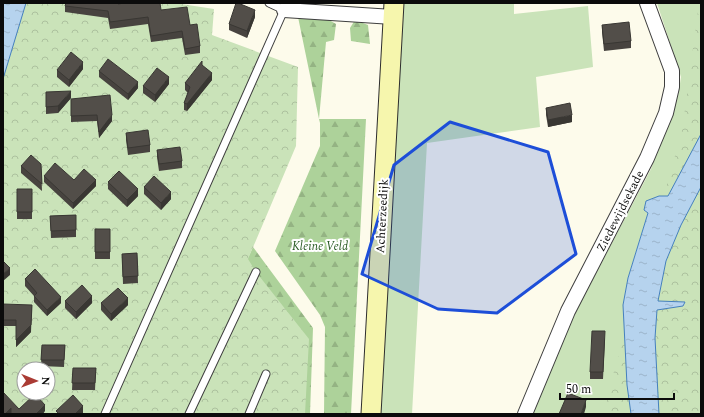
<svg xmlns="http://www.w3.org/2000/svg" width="704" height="417" viewBox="0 0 704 417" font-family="Spectral,serif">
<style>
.grass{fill:#cae3b9}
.forest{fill:url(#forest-firs)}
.park{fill:url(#park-crowns);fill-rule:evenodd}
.water{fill:url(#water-ripples);stroke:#4580bd}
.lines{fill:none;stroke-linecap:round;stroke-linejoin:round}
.service-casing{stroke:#3e3e3e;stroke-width:9}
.minor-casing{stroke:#3e3e3e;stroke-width:16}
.secondary-casing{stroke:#2d2d2d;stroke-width:21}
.service{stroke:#fff;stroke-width:7}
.minor{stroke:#fff;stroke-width:14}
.secondary{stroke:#f6f6ad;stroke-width:19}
.wall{fill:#47433f}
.shaded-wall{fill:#393733}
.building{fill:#524e49;stroke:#393733}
.marked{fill:#1d4ed8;fill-opacity:0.2;stroke:#1d4ed8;stroke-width:3;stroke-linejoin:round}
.labels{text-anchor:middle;stroke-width:4;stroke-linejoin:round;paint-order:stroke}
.street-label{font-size:12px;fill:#0b0b0b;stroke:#fff}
.park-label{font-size:12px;font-style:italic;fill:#295b24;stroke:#fff}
</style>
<defs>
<pattern id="forest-firs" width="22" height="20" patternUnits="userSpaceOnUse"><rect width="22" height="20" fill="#add29a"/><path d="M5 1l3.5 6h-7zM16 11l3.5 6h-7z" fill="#94b383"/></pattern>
<pattern id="park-crowns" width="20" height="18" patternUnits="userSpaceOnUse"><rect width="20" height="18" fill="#cae3b9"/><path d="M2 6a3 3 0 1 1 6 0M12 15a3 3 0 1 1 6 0" fill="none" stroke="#acc19e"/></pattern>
<pattern id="water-ripples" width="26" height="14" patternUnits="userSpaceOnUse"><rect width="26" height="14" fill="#b6d3ee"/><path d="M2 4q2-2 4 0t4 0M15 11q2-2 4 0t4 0" fill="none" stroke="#9bb4cb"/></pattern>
</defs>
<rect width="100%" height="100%" fill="#fdfbeb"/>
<!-- grass -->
<path class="grass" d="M400,3H514V14L588,6L593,67L536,77L540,127L427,143L412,414H378Z
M657,3H701V134L667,197L648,213L628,278L623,305L631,414H531L573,317L651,169L678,96L681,77Z"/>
<!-- forest -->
<path class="forest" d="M298,17L329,20L336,24L334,40L326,42L319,119H366L351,414H324L325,327L320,315L275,251L320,146V123L319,119Z
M355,20L368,25L370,44L351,41L350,28Z
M253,247L313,328L310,414H204L237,282Z"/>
<!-- park -->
<path class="park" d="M23,3H175L214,9L212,35L298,67L296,146L248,259L256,272L309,339L305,414H3V78ZM24,369H48V393H24Z
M699,3H701V414H602L682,131Z"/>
<!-- water -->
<path class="water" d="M3,3H26L3,79Z
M701,134V187L681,225L666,261L658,301L685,302L683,306L657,310L655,338L659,414H631L627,385L623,305L628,278L648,213L644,210L646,201L659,196H668Z"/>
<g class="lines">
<defs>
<path id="service" d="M105,414L284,10L269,3
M189,414L256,272
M249,414L266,374"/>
<path id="minor" d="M284,10L393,17
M525,414L568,311L647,158L666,113L672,87V71L647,3"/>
<path id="secondary" d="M371,414L394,3"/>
</defs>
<!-- service casing -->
<use href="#service" class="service-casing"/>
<!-- minor casing -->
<use href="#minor" class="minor-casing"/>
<!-- secondary casing -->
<use href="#secondary" class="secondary-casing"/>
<!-- service -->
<use href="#service" class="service"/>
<!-- minor -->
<use href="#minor" class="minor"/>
<!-- secondary -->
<use href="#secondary" class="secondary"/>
</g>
<!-- wall -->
<path class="wall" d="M118,4L161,10L190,25L200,46V53L185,55L182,38L151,42L148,24L110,29L108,18L65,12V6Z
M255,17L247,38L229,30V24Z
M602,25L631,41V48L604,51L602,32Z
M202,65L212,80L187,111L184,110V103L188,93L185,90V83Z
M83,69L69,87L57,77V70Z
M99,71L138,88L128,100L99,77Z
M169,84L155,102L143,93V86Z
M46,92L71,98L58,113L46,114Z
M71,99L112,121L99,138L97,121L71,122Z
M546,108L572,122L548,127L546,115Z
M126,133L150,145V152L128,155L126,140Z
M157,150L182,161V168L159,171L157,157Z
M41,164L42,191L21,173V166Z
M44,176L74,180L96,186L73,209L44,182Z
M108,182L138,196L127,207L108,189Z
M144,187L171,199L161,210L144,194Z
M17,189H32V219H17Z
M76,215V237L51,238L50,216Z
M95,229H110V259H95Z
M137,253L138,283L123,284L122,254Z
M25,279L61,303L47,316L34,302V296L25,286Z
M65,301L92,303L76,319L65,308Z
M101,303L128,305L111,321L101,310Z
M3,304L31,332L16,347V326H3Z
M605,338L603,379H590V372Z
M42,345H65L64,367L41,366Z
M73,368H96L95,390H72Z"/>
<!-- shaded-wall -->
<path class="shaded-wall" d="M255,10V17L247,38V31Z
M83,62V69L69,87V80Z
M212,73V80L187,111V104Z
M169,77V84L155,102V95Z
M138,82V88L128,100V94Z
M71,91V98L58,113V106Z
M112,115V121L99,138V132Z
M572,115V122L548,127V120Z
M96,180V186L73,209V203Z
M138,189V196L127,207V200Z
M171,192V199L161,210V203Z
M10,268V275L3,281V274Z
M92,296V303L76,319V312Z
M61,297V303L47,316V310Z
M128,298V305L111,321V314Z
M32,305L31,332L16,347V340Z
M586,400V407L584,414H581Z
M45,405V411L43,414H36Z
M83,406V413L82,414H75Z
M11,408V414H5Z"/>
<!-- building -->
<path class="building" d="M66,3H118V4L125,3H160L161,10L187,7L190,25L197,24L200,46L185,49L182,31L151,36L148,17L110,22L108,11L65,6Z
M236,3H238L255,10L247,31L229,24Z
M629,22L631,41L604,44L602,25Z
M71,52L83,62L69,80L57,70Z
M108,59L138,82L128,94L99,71Z
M202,61V65L212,73L187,104L184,103L190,87L185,83Z
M157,68L169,77L155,95L143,86Z
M71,91L58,106L46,107V92Z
M110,95L112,115L99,132L97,115L71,116V99Z
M570,103L572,115L548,120L546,108Z
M148,130L150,145L128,148L126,133Z
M180,147L182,161L159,164L157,150Z
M31,155L41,164L42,184L21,166Z
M55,163L74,180L84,169L96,180L73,203L44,176Z
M119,171L138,189L127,200L108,182Z
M154,176L171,192L161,203L144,187Z
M17,189H32V212H17Z
M76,215V230L51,231L50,216Z
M95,229H110V252H95Z
M137,253L138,276L123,277L122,254Z
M3,261L10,268L3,274Z
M35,269L61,297L47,310L34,296L37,293L25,279Z
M82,285L92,296L76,312L65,301Z
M118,288L128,298L111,314L101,303Z
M3,304L32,305L31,325L16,340V320H3Z
M592,331H605L603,372H590Z
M42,345H65L64,360H41Z
M73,368H96L95,383H72Z
M3,392L19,409L35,394L45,405L36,414H11V408L5,414H3Z
M568,393L586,400L581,414H559Z
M73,395L83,406L75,414H59L56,411Z"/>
<!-- marked area -->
<path class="marked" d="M450,122L548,152L576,254L497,313L438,309L362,274L394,165Z"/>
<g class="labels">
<!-- street labels -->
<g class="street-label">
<text transform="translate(620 211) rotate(-63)" y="4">Ziedewijdsekade</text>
<text transform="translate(382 216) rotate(-87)" y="4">Achterzeedijk</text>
</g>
<!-- park labels -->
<g class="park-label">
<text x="320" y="250">Kleine Veld</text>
</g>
</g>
<!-- border -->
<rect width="704" height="417" fill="none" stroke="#0b0b0b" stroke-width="8"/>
<!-- north arrow -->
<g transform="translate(36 381) rotate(91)"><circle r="19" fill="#ffffff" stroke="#9d9d9d"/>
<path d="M0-3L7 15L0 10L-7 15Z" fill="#aa3b34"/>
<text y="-6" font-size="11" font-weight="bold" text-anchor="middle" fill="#0b0b0b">N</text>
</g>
<!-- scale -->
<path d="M560 393v6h114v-6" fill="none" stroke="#0b0b0b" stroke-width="2"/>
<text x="566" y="393" font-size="12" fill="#0b0b0b" stroke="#ffffff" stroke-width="3" paint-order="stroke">50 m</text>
</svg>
